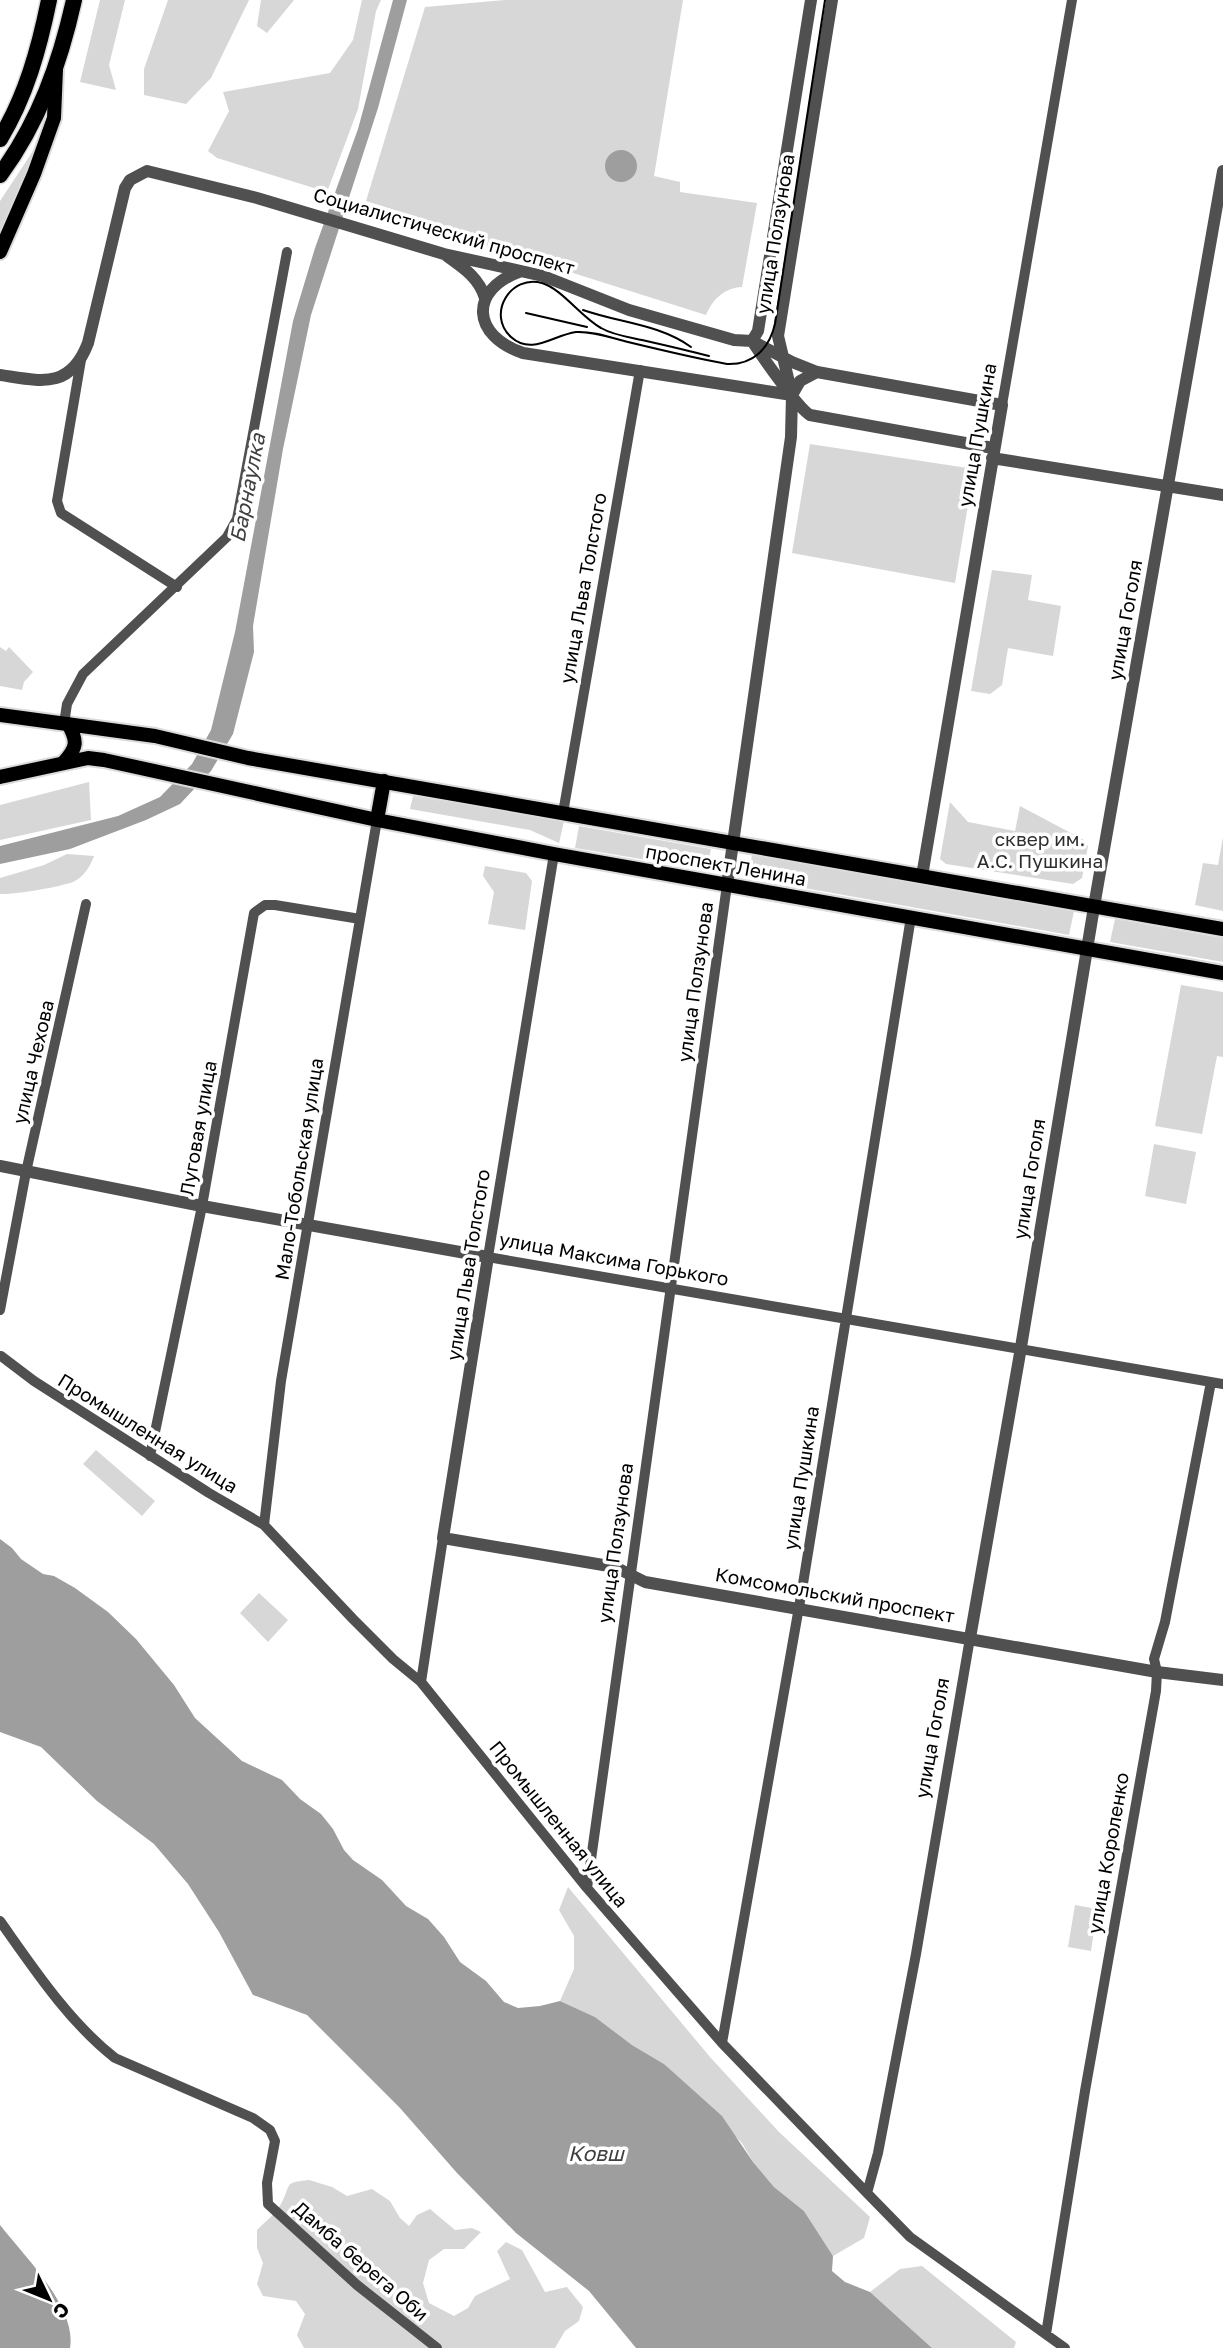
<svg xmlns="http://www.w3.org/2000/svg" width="1223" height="2348" viewBox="0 0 1223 2348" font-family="'Golos Text',sans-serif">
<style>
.green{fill:#d7d7d7}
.water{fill:#9e9e9e}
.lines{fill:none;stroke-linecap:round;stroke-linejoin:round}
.primary-casing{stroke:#dbdbdb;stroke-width:18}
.trunk-casing{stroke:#dbdbdb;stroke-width:19}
.minor{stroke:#505050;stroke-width:10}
.tertiary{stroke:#505050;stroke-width:12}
.primary{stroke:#000;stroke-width:14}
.trunk{stroke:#000;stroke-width:16}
.tram{stroke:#000;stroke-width:2}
.labels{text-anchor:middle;stroke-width:7;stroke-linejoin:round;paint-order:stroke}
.street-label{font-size:19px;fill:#000;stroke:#fff}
.park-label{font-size:19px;fill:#2e2e2e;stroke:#fff}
.water-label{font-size:21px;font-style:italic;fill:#3f3f3f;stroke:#fff}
</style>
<rect width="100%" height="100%" fill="#fff"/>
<!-- green -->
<path class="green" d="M100,0H125L109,65L116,90L80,82Z
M168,0H249L211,78L186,104L144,95V69Z
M261,0H294L267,33L257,26Z
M362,0H381L376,11L358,109L327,192L217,158L208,151L229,111L223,92L330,73L353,40Z
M505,0H683L654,176L680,182V192L757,203L742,287C724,288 713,299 706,315L415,223L417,217L366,201L425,7Z
M37,145L39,146L0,238V201Z
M810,444L974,469L955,583L792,553Z
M992,570L1032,575L1028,600L1061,606L1053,656L1008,648L1002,685L990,694L971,691Z
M0,647L6,651L9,647L33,672L24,682L22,690L0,686Z
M89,782L91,820L0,840V805Z
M413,796L564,821L559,843L530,830L410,809Z
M950,802L968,822L1015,831L1020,806L1084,840L1088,846L1082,878L1073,884L946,864L940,859Z
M579,826L711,849L707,870L575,848Z
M1223,837V911L1195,905L1203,863L1218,865Z
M67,854L94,856C91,865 83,878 73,882C59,887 14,895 0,894V878L44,865Z
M752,854L1074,911L1069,935L748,878Z
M485,866L526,873L532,881L525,930L488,924L494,892L483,876Z
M1115,919L1223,938V962L1110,942Z
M1181,985L1223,992V1057L1217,1056L1202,1134L1155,1126Z
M1154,1144L1196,1152L1186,1204L1145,1196Z
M96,1450L155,1501L142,1516L83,1464Z
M259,1593L288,1620L268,1642L240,1613Z
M568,1887L710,2057L779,2132L870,2217L864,2238L833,2256L804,2211L774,2187L753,2162L742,2143L664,2064L632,2045L595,2017L560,2001L574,1969V1936L559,1910Z
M1075,1905L1097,1909L1091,1951L1068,1947Z
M309,2180L332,2187L347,2196L372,2189L390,2201L400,2218L409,2226L417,2215L430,2209L455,2230L472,2228L481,2232L464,2249H444L429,2260L423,2283L429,2303L454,2316L468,2308L475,2296L510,2279L497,2251L506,2242L522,2250L545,2292L567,2287L583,2307L579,2321L565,2331L555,2348H304L297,2335L305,2314L296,2301L263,2296L257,2284L263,2263L257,2248V2230C265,2222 276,2213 281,2204C292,2184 282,2183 309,2180Z
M922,2266L1016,2342L1014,2348H932L870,2292L900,2269Z"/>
<!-- water -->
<path class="water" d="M393,0H407L378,108L311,315L283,449L253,626L254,652L233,734L211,771L180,804L146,820L70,849L0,864V846L118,816L160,797L192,764L211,730L235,632L293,321L315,248L358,129Z
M605 166a16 16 0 1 1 32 0a16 16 0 1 1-32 0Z
M0,1539L12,1548L21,1559L43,1574L54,1576L75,1588L108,1612L136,1639L174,1685L195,1718L242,1761L282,1780L300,1799L321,1814L333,1829L344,1850L353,1860L382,1880L406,1906L428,1919L444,1937L460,1962L486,1981L504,2002L518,2008L540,2006L560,2001L595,2017L632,2045L664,2064L722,2116L753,2162L774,2187L804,2211L833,2256L832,2271L845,2282L870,2292L932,2348H636L589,2291L516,2233L457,2173L400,2108L307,2015L253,1995L219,1932L188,1884L154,1844L97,1801L41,1747L0,1732Z
M0,2225C24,2256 77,2307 70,2348H0Z"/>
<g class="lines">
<defs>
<path id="primary" d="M0,252L34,174L54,118L56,69
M0,715L155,736L248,758L1223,929
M64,762C77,748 78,741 68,724
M0,777L88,758L104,760L377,820L554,854L1223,973
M377,820L384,781"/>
<path id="trunk" d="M0,139C26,96 39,49 49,0
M0,175C39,122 60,63 74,0"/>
</defs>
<!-- primary casing -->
<use href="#primary" class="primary-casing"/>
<!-- trunk casing -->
<use href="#trunk" class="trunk-casing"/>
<!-- minor -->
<path class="minor" d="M81,360L57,501L61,513L177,587
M1002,405L1072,0
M68,724L65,717L67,704L83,674L227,537L237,519L287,252
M563,813L640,370
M554,854L488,1257L1223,1384
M0,1310L26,1172L86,904
M1,1356L34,1381L209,1493L264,1525L353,1619L393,1659L421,1682L587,1888L722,2043L867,2193L910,2237L1065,2348
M150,1456L202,1206L254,913L265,905H275L360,919
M264,1525L281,1381L377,820
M421,1682L443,1538
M587,1888L727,885
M0,1921C34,1969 69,2022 115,2058L253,2118L270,2130L275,2141L267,2183L268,2204L357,2285L437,2348
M722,2043L802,1590L911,917
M867,2193L878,2153L916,1954L970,1638
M1046,2334L1085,2091L1156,1691L1157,1672L1154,1659L1165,1622L1211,1382"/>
<!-- tertiary -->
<path class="tertiary" d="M447,256C464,268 479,278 485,298
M521,271C468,290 472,336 523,353L792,395
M752,341L758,331L811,0
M754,344C764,359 798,408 810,415L993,448
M0,375C41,381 70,390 88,343L125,188L130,180L147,171L257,198L444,254L543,276L629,310L734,340L752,341L792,362L817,372L1002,405L922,876
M792,395L800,381L817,372
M992,458L1223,495
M727,885L791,437L792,395L778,336L832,0
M0,1166L202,1206L488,1257L443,1538L615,1567L645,1582L1157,1672L1223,1680
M970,1638L1019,1359L1096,895L1223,171"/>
<!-- primary -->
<use href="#primary" class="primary"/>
<!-- trunk -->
<use href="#trunk" class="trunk"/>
<!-- tram -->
<path class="tram" d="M583,310C620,323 659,324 691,347
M526,313L587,327
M709,356C686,350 664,345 642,340C628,337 613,335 601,328C581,317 562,289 542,283C511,274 486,314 511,337C532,356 553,335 576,332C593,331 612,338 628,342C661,350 694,358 727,364C753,365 769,349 775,324L825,0"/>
</g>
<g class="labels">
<!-- street labels -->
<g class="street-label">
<text transform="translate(444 231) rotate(16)" y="7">Социалистический проспект</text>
<text transform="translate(775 234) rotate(-81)" y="7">улица Ползунова</text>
<text transform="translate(977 435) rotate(-80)" y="7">улица Пушкина</text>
<text transform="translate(583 588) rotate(-80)" y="7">улица Льва Толстого</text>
<text transform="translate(1125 620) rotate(-80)" y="7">улица Гоголя</text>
<text transform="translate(726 865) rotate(10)" y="7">проспект Ленина</text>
<text transform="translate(695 982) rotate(-82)" y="7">улица Ползунова</text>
<text transform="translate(33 1062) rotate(-77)" y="7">улица Чехова</text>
<text transform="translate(198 1128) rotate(-80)" y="7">Луговая улица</text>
<text transform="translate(299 1169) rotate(-81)" y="7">Мало-Тобольская улица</text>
<text transform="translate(1029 1179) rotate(-81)" y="7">улица Гоголя</text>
<text transform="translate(614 1259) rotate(10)" y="7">улица Максима Горького</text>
<text transform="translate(468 1265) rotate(-81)" y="7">улица Льва Толстого</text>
<text transform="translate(148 1433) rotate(32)" y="7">Промышленная улица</text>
<text transform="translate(801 1478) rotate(-81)" y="7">улица Пушкина</text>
<text transform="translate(615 1543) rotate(-82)" y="7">улица Ползунова</text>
<text transform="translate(835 1595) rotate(10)" y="7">Комсомольский проспект</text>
<text transform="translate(932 1738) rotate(-80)" y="7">улица Гоголя</text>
<text transform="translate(559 1824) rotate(51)" y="7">Промышленная улица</text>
<text transform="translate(1108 1853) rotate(-80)" y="7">улица Короленко</text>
<text transform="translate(361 2261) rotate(41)" y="7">Дамба берега Оби</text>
</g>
<!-- park labels -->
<g class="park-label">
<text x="1040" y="846">сквер им.<tspan x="1040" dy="22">А.С. Пушкина</tspan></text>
</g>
<!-- water labels -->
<g class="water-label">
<text transform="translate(248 488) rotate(-79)" y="7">Барнаулка</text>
<text x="596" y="2161">Ковш</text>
</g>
</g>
<!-- north arrow -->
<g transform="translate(49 2299) rotate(133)" stroke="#ffffff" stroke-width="5" paint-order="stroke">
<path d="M0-5L12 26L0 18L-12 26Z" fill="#000000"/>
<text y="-10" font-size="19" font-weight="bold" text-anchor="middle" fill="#000000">С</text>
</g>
</svg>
